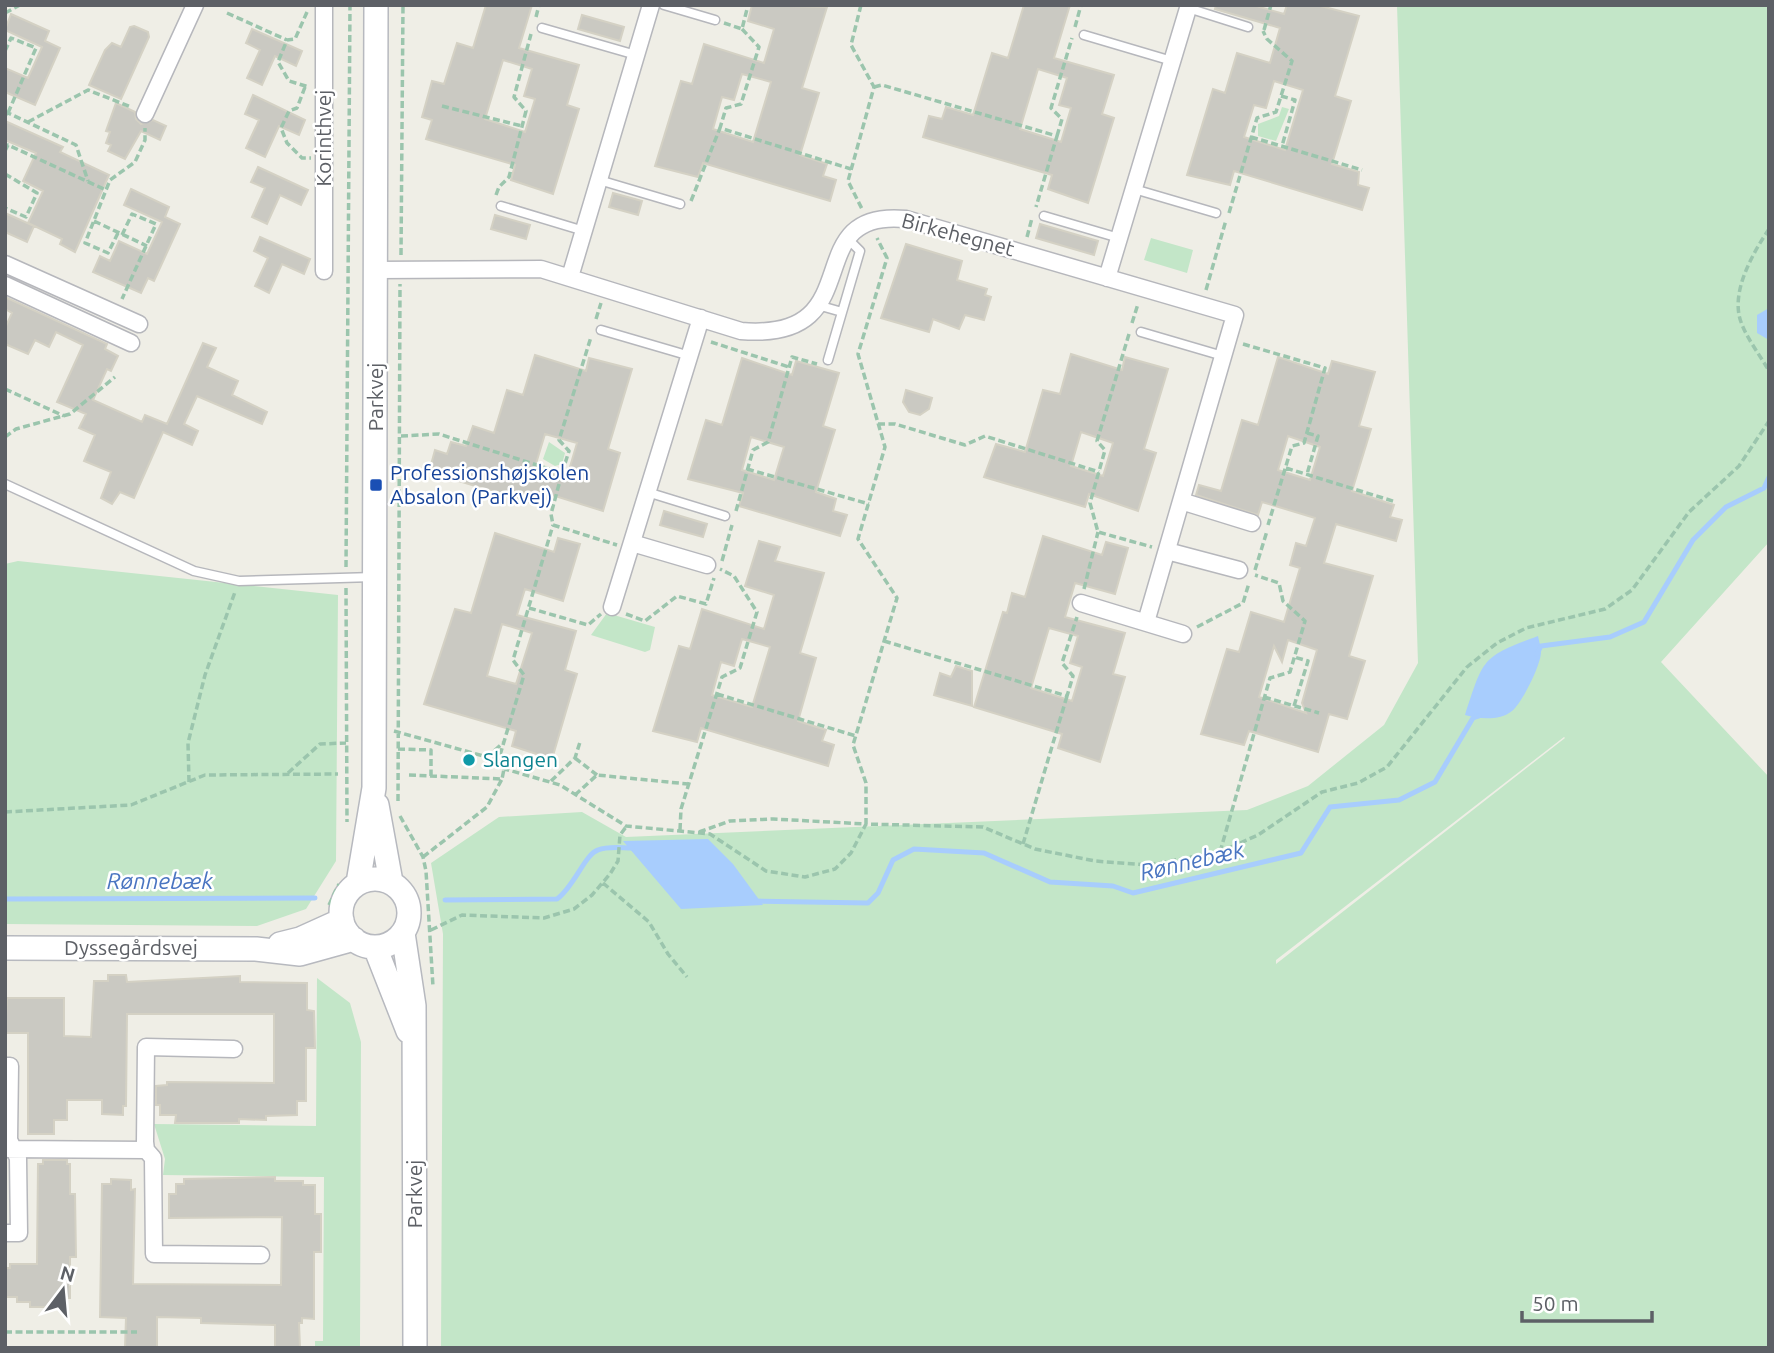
<svg xmlns="http://www.w3.org/2000/svg" width="1774" height="1353" viewBox="0 0 1774 1353" font-family="Ubuntu,sans-serif">
<style>
.green{fill:#c3e6c8;fill-rule:evenodd}
.water{fill:#a8cdfd}
.lines{fill:none;stroke-linecap:round;stroke-linejoin:round}
.stream{stroke:#a8cdfd;stroke-width:5}
.building{fill:#cac9c2;stroke:#d4d1c4;stroke-width:2;fill-rule:evenodd}
.lane-casing{stroke:#b6b7bc;stroke-width:11}
.street-casing{stroke:#b6b7bc;stroke-width:19}
.secondary-casing{stroke:#b7b9bf;stroke-width:26}
.path{stroke:#9bc5ad;stroke-width:3.5;stroke-dasharray:7 3.5;stroke-linecap:butt}
.lane{stroke:#fff;stroke-width:8}
.street{stroke:#fff;stroke-width:16}
.secondary{stroke:#fff;stroke-width:23}
.transit-dot{fill:#1a4fb4;stroke:#fff;stroke-width:2.5}
.culture-dot{fill:#0f9aa8;stroke:#fff;stroke-width:2.5}
.labels{text-anchor:middle;stroke-width:5;stroke-linejoin:round;paint-order:stroke}
.street-label{font-size:21px;fill:#5d6066;stroke:#fff}
.transit-label{font-size:21px;fill:#164399;stroke:#fff;text-anchor:start}
.culture-label{font-size:21px;fill:#0d838f;stroke:#fff;text-anchor:start}
.water-label{font-size:23px;font-style:italic;fill:#4a75c1;stroke:#fff}
</style>
<rect width="100%" height="100%" fill="#efeee6"/>
<!-- green -->
<path class="green" d="M1397,5H1769V542L1661,662L1769,777V1348H441L443,934L431,863L499,817L582,812L626,837L1247,810L1308,786L1384,725L1418,663ZM1564,737L1565,738L1276,964V960Z
M1282,107L1289,109L1276,141L1258,136V124L1279,116Z
M1151,238L1193,250L1187,273L1144,260Z
M549,442L565,453L562,464L555,466L543,459Z
M18,561L338,595L336,861L306,909L257,926L5,924V564Z
M607,613L655,627L650,650L645,652L591,635Z
M317,978L350,1003L361,1042L360,1348H315V1341H323L324,1177L163,1175L165,1159L154,1124L316,1126Z"/>
<!-- water -->
<path class="water" d="M1769,308V340L1757,333V315Z
M1538,636C1539,641 1541,647 1541,652C1541,665 1522,703 1512,711C1500,721 1478,719 1465,715C1484,658 1481,657 1538,636Z
M708,839L733,864L763,905L681,909L623,841Z"/>
<g class="lines">
<!-- stream -->
<path class="stream" d="M1537,654L1541,646L1610,637L1644,622L1693,540L1726,507L1764,488L1769,477
M5,899L315,898
M445,900L557,899C574,887 585,854 598,850C608,846 621,848 632,848
M753,901L868,903L878,893L893,860L914,849L984,853L1050,882L1113,886L1133,893L1301,853L1330,807L1399,800L1435,782L1473,718L1479,716"/>
</g>
<!-- building -->
<path class="building" d="M486,5H532L519,48L579,65L567,105L579,109L553,194L511,180L515,165L426,139L432,120L422,117L432,81L444,84L457,43L473,48ZM503,60L532,69L524,96L535,99L525,132L485,119Z
M752,5L827,7L802,88L819,93L800,155L827,164L823,176L836,180L830,201L703,163L698,177L655,166L681,81L692,84L704,44L764,63L774,29L748,21ZM742,74L771,82L753,142L713,129L722,97L734,100Z
M1024,5H1070L1054,58L1114,75L1102,114L1114,118L1088,203L1048,189L1052,175L923,137L929,116L942,119L946,107L973,115L992,53L1008,58ZM1038,69L1067,78L1059,105L1071,108L1061,142L1020,129Z
M1216,5H1253L1284,14L1287,5H1317L1359,16L1335,96L1351,101L1332,164L1359,172L1358,185L1369,188L1362,210L1234,171L1230,185L1187,175L1213,89L1225,93L1237,53L1270,63L1280,28L1215,9ZM1274,81L1303,90L1285,150L1244,137L1254,105L1266,108Z
M11,14L49,31L45,41L60,48L35,105L5,92V68L28,78L42,47L5,30Z
M582,15L624,27L620,41L578,29Z
M134,26L148,32L149,37L121,99L89,85L105,50L112,43L121,47L130,27Z
M252,29L302,51L296,66L275,56L262,85L247,78L260,50L246,43Z
M253,95L305,120L299,135L279,126L265,157L246,148L259,120L245,114Z
M116,103L135,112L136,119L141,124L153,120L166,126L160,140L141,131L125,159L108,151L111,145L106,143L110,132L106,131Z
M5,121L63,147L60,152L109,175L75,252L60,244L62,239L28,223L43,191L23,181L36,153L5,140Z
M258,167L308,190L301,205L280,195L267,224L252,217L265,188L251,182Z
M131,189L169,207L165,217L180,224L154,281L148,278L141,293L93,272L100,256L110,261L119,241L147,254L162,222L124,205Z
M613,193L642,201L638,215L609,207Z
M5,213L34,226L27,242L5,232Z
M495,215L530,225L526,239L491,229Z
M1040,224L1098,241L1094,255L1036,238Z
M260,237L310,259L304,274L282,264L269,293L255,286L268,258L254,251Z
M906,244L962,261L957,280L987,289L985,295L991,297L984,320L965,315L959,329L933,319L929,332L881,318Z
M5,297L107,344L105,349L118,356L111,371L107,369L93,400L142,422L145,415L167,424L203,343L216,348L207,367L238,381L232,395L267,412L262,424L197,396L184,424L198,431L192,445L163,432L134,498L120,492L112,504L101,498L111,472L84,461L95,435L79,428L86,414L57,402L83,345L56,332L49,347L35,340L28,354L5,344V328L12,313L5,309Z
M1071,354L1122,370L1125,357L1168,369L1144,449L1156,453L1138,511L1089,494L1085,507L984,477L996,444L1025,452L1043,390L1060,394ZM1081,432L1113,443L1103,476L1071,466Z
M535,355L586,371L589,358L632,369L608,449L620,453L603,511L552,495L548,508L429,472L435,450L447,454L451,442L466,446L473,426L494,433L507,390L523,395ZM545,434L577,443L567,477L535,467Z
M1278,357L1328,374L1332,361L1375,372L1359,426L1371,429L1352,491L1394,505L1390,517L1402,520L1396,541L1336,524L1324,563L1373,576L1349,656L1365,661L1347,719L1329,714L1318,752L1249,731L1244,745L1201,734L1227,649L1239,652L1251,612L1284,622L1300,568L1290,565L1296,543L1306,546L1315,518L1262,502L1258,515L1196,495L1199,485L1221,491L1242,420L1258,425ZM1288,436L1320,447L1310,480L1278,470ZM1288,640L1317,650L1302,703L1306,713L1259,697L1274,646L1282,662Z
M742,358L792,375L796,361L839,373L823,426L835,430L816,492L836,499L833,511L847,515L840,536L739,506L743,493L688,479L706,420L722,425ZM751,437L784,447L774,480L742,470Z
M906,390L932,398L929,409L920,415L909,412L903,402Z
M664,511L707,524L703,537L660,525Z
M495,533L554,552L558,538L580,544L563,601L525,589L517,615L576,631L565,670L577,674L552,759L512,746L516,731L424,704L455,609L471,613ZM502,624L532,633L516,684L487,676Z
M1043,536L1102,555L1106,542L1128,548L1115,594L1075,583L1065,617L1125,633L1113,674L1125,677L1100,762L1058,748L1062,734L974,707L1003,612L1007,613L1012,593L1025,597ZM1049,628L1078,636L1070,663L1082,667L1072,701L1031,688Z
M759,541L780,547L775,561L824,573L800,653L816,658L798,721L826,730L822,741L834,745L828,766L701,728L697,742L653,731L679,646L690,649L702,609L764,629L774,595L745,586ZM742,639L770,647L752,707L712,695L721,662L734,666Z
M956,666L972,671V706L934,695L940,673L951,677Z
M108,975H126L127,982L240,976V982L307,983V1010L314,1011L315,1048H306V1101H297V1115L266,1116V1120L239,1119V1123H175L176,1115H160V1105H156V1086L167,1085V1082L274,1083V1014H127L126,1106H123V1115L102,1114V1100H67V1120H54V1134H28V1033H5L7,998H64V1036L91,1037L94,981H108Z
M43,1160H67V1164H70V1194H75L76,1257H70V1298H57V1307H30V1302H17V1297H5V1268H10V1264H37L38,1164H43Z
M275,1177V1181H303V1185H315V1214H321V1252H314V1319L302,1318V1323H299L300,1348H275V1325L201,1323V1318L157,1317V1348H125L126,1318L100,1317L102,1184H111V1179L131,1180V1190L135,1189L133,1284L281,1285L282,1217L169,1218V1194H176V1184H184V1179Z"/>
<g class="lines">
<defs>
<path id="lane" d="M664,5L715,20
M1188,8L1248,27
M542,28L636,55
M1084,35L1172,61
M599,180L680,204
M1134,189L1216,213
M501,206L584,231
M1044,216L1119,238
M821,306L842,312
M601,330L690,356
M1141,332L1223,356
M828,360L860,251L847,238
M5,484L194,571L239,581L374,577
M647,492L725,516"/>
<path id="street" d="M145,114L195,5
M5,264L139,324
M375,270L541,269L741,331C875,342 794,208 906,219L1235,315L1146,622
M324,271V5
M570,277L651,5
M1107,278L1189,5
M5,285L131,343
M1181,501L1252,523
M632,543L707,565
M1167,551L1239,570
M1081,603L1183,634
M612,607L701,318
M234,1049L146,1047L145,1142L146,1150L153,1158L154,1254L261,1255
M5,1066H10L9,1140L18,1158L19,1233H5
M8,1149L146,1150"/>
<path id="secondary" d="M377,805L391,882
M341 913a34 34 0 1 1 68 0a34 34 0 1 1-68 0Z
M358,883L374,788L376,5
M403,933L414,1006L415,1348
M280,944L300,939L342,920
M375,947L408,1031
M5,948L256,949L300,954L354,939"/>
</defs>
<!-- lane casing -->
<use href="#lane" class="lane-casing"/>
<!-- street casing -->
<use href="#street" class="street-casing"/>
<!-- secondary casing -->
<use href="#secondary" class="secondary-casing"/>
<!-- path -->
<path class="path" d="M861,5L851,45L874,87L848,181L862,209
M307,12L295,39L287,40L278,62L289,81L309,87
M5,13L20,5
M227,13L287,40
M536,17L539,5
M724,23L742,29L748,5
M1075,27L1081,5
M742,29L759,47L741,104L726,108L720,128L851,169
M1264,30L1271,5
M5,51L11,38L36,48L8,113
M305,87L297,108L289,111L281,128L287,143L302,158H311
M874,87L882,85L1057,136L1036,207
M1281,96L1295,100L1282,146
M442,106L522,126
M5,115L8,113L76,145L88,181
M28,122L88,90L131,107
M1057,136L1062,119L1051,108L1072,38
M1251,137L1362,170
M5,151L8,145L106,190
M5,174L37,193L26,217L5,208
M496,195L499,187L509,177L526,111L514,97L531,34
M691,201L720,128
M1229,213L1257,118L1276,112L1292,61L1267,39L1263,31
M94,221L147,246
M1769,229C1753,253 1730,292 1741,322C1747,339 1760,355 1769,371
M118,233L108,253L85,243L110,180L135,162L145,140V128
M122,235L132,214L156,224L122,299
M1027,237L1032,218
M401,255L403,5
M1206,290L1226,220
M596,319L601,303
M1132,323L1138,304
M1129,334L1097,441L1105,450L1090,503L1098,532L1152,547
M711,342L789,367
M1243,344L1325,368L1304,443L1292,446L1268,525
M5,389L64,416
M878,424H895L965,445L985,436L1099,472
M1307,433L1318,436L1307,474
M401,436L439,434L562,473L551,514L553,525L617,545
M5,437L16,429L70,414L115,377
M1286,468L1396,502
M747,469L869,504
M562,473L569,451L559,440L591,337
M736,511L753,450L768,442L792,357L817,364
M722,561L732,525
M346,567L350,5
M1255,570L1267,531
M346,588L347,822
M1084,589L1098,532
M529,608L588,625L601,614
M626,614L645,621L677,596L706,604L714,578
M1197,627L1243,603L1249,583
M884,641L1067,696L1073,676L1062,663L1077,617
M717,694L856,736
M1264,697L1319,713
M1294,706L1308,661L1294,657
M394,731L487,757L505,769L560,785L626,826L710,834L766,871L805,877L835,869L851,853L866,824L983,827L1035,849L1095,861L1147,865L1220,852L1258,835L1322,792L1358,783L1387,767L1467,667L1497,643L1526,628L1605,609L1632,590L1689,512L1739,466L1769,421
M398,749L431,750V776
M575,758L597,775
M491,760L495,750L504,742
M497,765L524,675L513,660L553,525
M288,773L320,744L346,743
M409,775L502,779L504,769
M551,781L575,758L580,742
M189,782L188,743L205,675L235,592
M575,795L597,775L688,784
M398,801L400,284
M5,812L131,805L205,775L338,774
M400,816L423,857L426,871L433,987
M680,830L681,809L722,677L740,668L757,612L734,576L720,569
M699,832L730,821L773,819L866,824V783L853,745L897,598L858,539L885,447L858,354L887,258L877,238
M1023,844L1067,696
M1220,852L1270,678L1290,672L1305,621L1283,601L1279,583L1255,575
M423,857L487,807L502,779
M603,883L649,922L668,954L687,977
M329,905L339,884
M431,930L462,915L544,918L574,909L592,895L610,874L618,861L620,835L626,827
M5,1332H137"/>
<!-- lane -->
<use href="#lane" class="lane"/>
<!-- street -->
<use href="#street" class="street"/>
<!-- secondary -->
<use href="#secondary" class="secondary"/>
</g>
<!-- markers -->
<rect class="transit-dot" x="369" y="478" width="14" height="14" rx="3.5"/>
<circle class="culture-dot" cx="469" cy="760" r="7"/>
<g class="labels">
<!-- street labels -->
<g class="street-label">
<text transform="translate(324 138) rotate(-90)" y="7">Korinthvej</text>
<text transform="translate(958 235) rotate(15)" y="7">Birkehegnet</text>
<text transform="translate(376 397) rotate(-90)" y="7">Parkvej</text>
<text x="131" y="955">Dyssegårdsvej</text>
<text transform="translate(415 1194) rotate(-90)" y="7">Parkvej</text>
</g>
<!-- transit labels -->
<g class="transit-label">
<text x="390" y="480">Professionshøjskolen<tspan x="390" dy="24">Absalon (Parkvej)</tspan></text>
</g>
<!-- culture labels -->
<g class="culture-label">
<text x="483" y="767">Slangen</text>
</g>
<!-- water labels -->
<g class="water-label">
<text transform="translate(1192 861) rotate(-13)" y="8">Rønnebæk</text>
<text x="160" y="889">Rønnebæk</text>
</g>
</g>
<!-- border -->
<rect width="1774" height="1353" fill="none" stroke="#5d6066" stroke-width="14"/>
<!-- north arrow -->
<g transform="translate(63 1290) rotate(16)" stroke="#ffffff" stroke-width="5" paint-order="stroke">
<path d="M0-5L12 26L0 18L-12 26Z" fill="#5d6066"/>
<text y="-10" font-size="19" font-weight="bold" text-anchor="middle" fill="#5d6066">N</text>
</g>
<!-- scale -->
<path d="M1522 1311v10h130v-10" fill="none" stroke="#5d6066" stroke-width="3.5"/>
<text x="1532" y="1311" font-size="21" fill="#5d6066" stroke="#ffffff" stroke-width="5" paint-order="stroke">50 m</text>
</svg>
